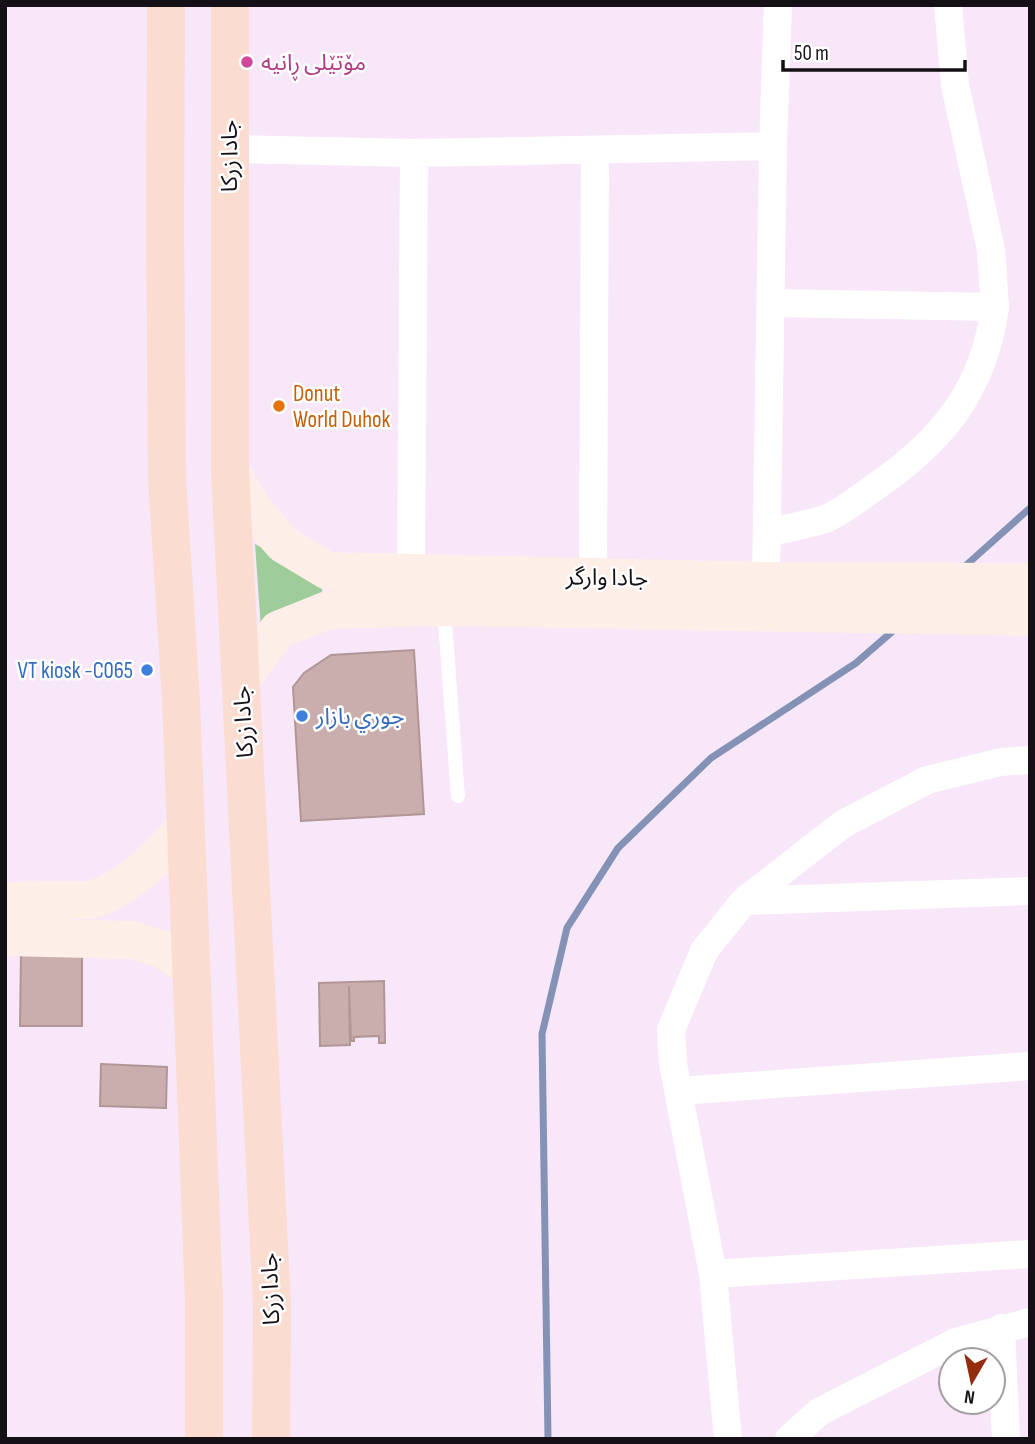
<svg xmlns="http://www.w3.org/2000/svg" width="1035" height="1444" viewBox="0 0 1035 1444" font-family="'Sofia Sans Condensed','Noto Sans Arabic',sans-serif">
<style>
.green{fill:#9ecc9b}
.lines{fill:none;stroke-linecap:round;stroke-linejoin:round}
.stream{stroke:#8492b5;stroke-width:7}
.building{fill:#c9aead;stroke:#b09695;stroke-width:2}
.lane{stroke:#fff;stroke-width:14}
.street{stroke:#fff;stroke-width:28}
.secondary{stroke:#fdeee7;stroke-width:38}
.primary{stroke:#faddd0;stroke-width:38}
.hotel-dot{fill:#d1479c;stroke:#fff;stroke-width:2.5}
.food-dot{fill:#e8710a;stroke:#fff;stroke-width:2.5}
.shop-dot{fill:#3f7fe0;stroke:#fff;stroke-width:2.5}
.labels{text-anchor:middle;stroke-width:5;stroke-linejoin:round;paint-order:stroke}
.hotel-label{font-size:23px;fill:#b23c85;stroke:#fff;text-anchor:start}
.street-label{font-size:23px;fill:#151016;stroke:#fff}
.food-label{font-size:23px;fill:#c56008;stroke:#fff;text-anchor:start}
.shop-label{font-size:23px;fill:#366cbe;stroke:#fff;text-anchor:end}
</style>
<rect width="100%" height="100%" fill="#f8e6f9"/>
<!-- green -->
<path class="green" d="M255,544L310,575L322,576V599L261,629Z"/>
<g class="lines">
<!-- stream -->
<path class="stream" d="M963,568L1030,508
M548,1439L542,1034L567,928L618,848L711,758L856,663L894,630"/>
</g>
<!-- building -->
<path class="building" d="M414,650L424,814L301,821L293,687L304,673L331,655Z
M21,953L82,954V1026H20Z
M384,981L385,1043H379V1036L354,1037V1041H351L349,986L350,1045L320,1046L319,983Z
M101,1064L167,1067L166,1108L100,1106Z"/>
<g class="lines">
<!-- lane -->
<path class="lane" d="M444,609L458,796"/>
<!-- street -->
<path class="street" d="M948,5L955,85L991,250L995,307
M229,149L414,153L773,146
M767,533C786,528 807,525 825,519C842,512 859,498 875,487C942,441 984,390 995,307L771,303
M411,573L414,153
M593,577L595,150
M766,581L773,146L778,5
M744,901L1030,891
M679,1091L1030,1066
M713,1274L1030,1254
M1001,1328L1006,1439
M728,1439L713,1274L673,1064L671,1030L704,951L744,901L843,824L927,780L1001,762L1030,760
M789,1439L819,1412L956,1342L1030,1322"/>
<!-- secondary -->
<path class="secondary" d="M230,470L253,509L283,544L328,571L766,581L1030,582
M241,680L278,630L328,610L443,607L1030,617
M5,901L91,900C131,888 157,856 186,828
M5,937L133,940L164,950L191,968"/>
<!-- primary -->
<path class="primary" d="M166,5L165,225L167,478L181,700L204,1299V1439
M230,5V470L272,1306L271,1439"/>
</g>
<!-- markers -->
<circle class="hotel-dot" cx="247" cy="62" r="7"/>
<circle class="food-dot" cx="279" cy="406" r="7"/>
<g class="shop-dot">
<circle cx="147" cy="670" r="7"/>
<circle cx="302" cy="716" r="7"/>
</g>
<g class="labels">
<!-- hotel labels -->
<g class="hotel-label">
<text x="261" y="70">مۆتێلی ڕانیە</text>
</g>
<!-- street labels -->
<g class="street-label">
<text transform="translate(229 156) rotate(-90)" y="8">جادا زرکا</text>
<text transform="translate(607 577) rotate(1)" y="8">جادا وارگر</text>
<text transform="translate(243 722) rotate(-93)" y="8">جادا زرکا</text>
<text transform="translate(270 1289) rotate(-92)" y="8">جادا زرکا</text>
</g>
<!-- food labels -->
<g class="food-label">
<text x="293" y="401">Donut<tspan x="293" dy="26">World Duhok</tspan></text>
</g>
<!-- shop labels -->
<g class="shop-label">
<text x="133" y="678">VT kiosk -C065</text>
<text x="316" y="724" text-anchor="start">جوري بازار</text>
</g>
</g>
<!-- border -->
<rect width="1035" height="1444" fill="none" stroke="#151016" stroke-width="14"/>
<!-- north arrow -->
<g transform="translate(972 1381) rotate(189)"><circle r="33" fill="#ffffff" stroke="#a19fa2" stroke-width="2"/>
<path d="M0-5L12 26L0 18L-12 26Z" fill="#942d0d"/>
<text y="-10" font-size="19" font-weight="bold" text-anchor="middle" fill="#151016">N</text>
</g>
<!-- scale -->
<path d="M783 60v10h182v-10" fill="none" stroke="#151016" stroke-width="3.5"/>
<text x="794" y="60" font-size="21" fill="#151016" stroke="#ffffff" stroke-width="5" paint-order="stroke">50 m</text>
</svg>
